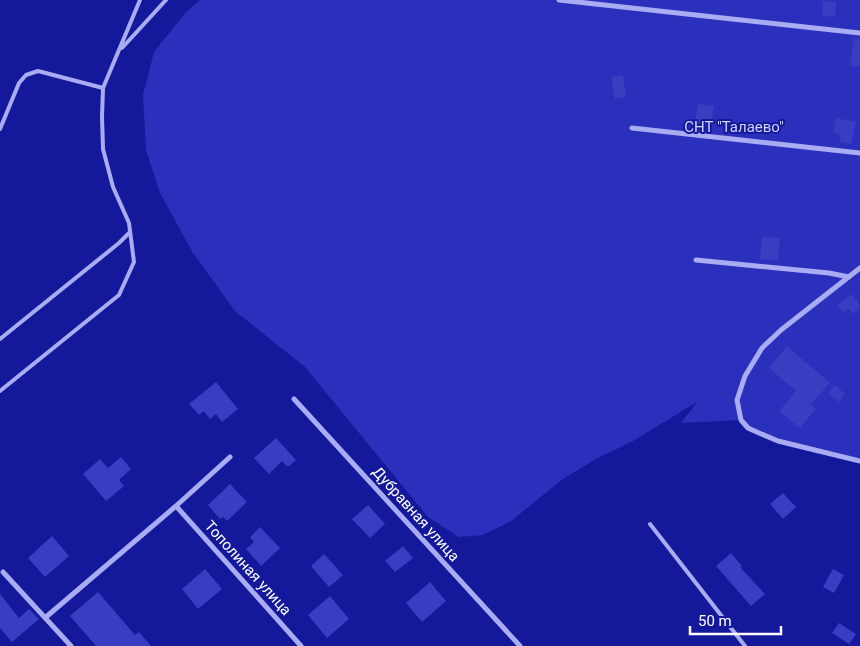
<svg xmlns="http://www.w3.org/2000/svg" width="860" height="646" viewBox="0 0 860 646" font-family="Roboto,sans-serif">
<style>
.green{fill:#2a30bb}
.building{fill:#383ec1}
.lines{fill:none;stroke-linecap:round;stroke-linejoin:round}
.service{stroke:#a9acf3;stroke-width:4}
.minor{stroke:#a9acf3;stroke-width:5}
.labels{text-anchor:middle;stroke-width:4;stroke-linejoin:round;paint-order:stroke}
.park-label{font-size:15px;fill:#d1d3fd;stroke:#14189b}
.street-label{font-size:15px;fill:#fff;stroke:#14189b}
</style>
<rect width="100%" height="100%" fill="#14189b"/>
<!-- green -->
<path class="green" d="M200,0H860V461L778,441L759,433L741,420L681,423L697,402L633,441L596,459L563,479L511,521L483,535L459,537L428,517L305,367L235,311L193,253L160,193L146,150L143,95L154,52L186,12Z"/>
<!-- building -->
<path class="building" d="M823,1L836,2L835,17L822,16Z
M854,38L860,39V67L850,66Z
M623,75L626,97L615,99L611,77Z
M698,104L714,106L711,128L694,125Z
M836,118L856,122L851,144L840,142L841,135L833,133Z
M762,237L780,238L778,261L760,259Z
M851,294L860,305V308L853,314L849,309L844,313L837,305Z
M787,346L830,383L811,404L816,409L800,428L779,411L796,391L769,368Z
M216,382L238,409L222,422L216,414L210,419L204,411L199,415L189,404Z
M835,385L845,394L839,402L828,393Z
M276,438L296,460L288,467L282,461L269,474L254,458Z
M121,457L131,469L119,480L124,486L106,501L83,474L100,459L108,468Z
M230,484L247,502L227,521L223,517L220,519L208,505Z
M783,493L796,507L783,519L770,504Z
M368,505L385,524L370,538L352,519Z
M260,527L280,548L261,566L246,549L254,542L250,537Z
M52,536L69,556L45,577L28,558Z
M403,546L413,558L395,572L385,561Z
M731,553L742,566L740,567L765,594L751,606L716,566Z
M324,554L343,575L329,587L311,566Z
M205,569L222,589L198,609L182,589Z
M833,569L844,575L834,593L823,587Z
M430,582L446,601L422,622L406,603Z
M98,592L135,635L139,632L151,646H96L70,616Z
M0,594L19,618L29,609L39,619L12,642L0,628Z
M330,596L349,619L327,638L308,615Z
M839,623L856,634L849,644L832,633Z"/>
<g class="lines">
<!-- service -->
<path class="service" d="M122,48L166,0
M0,129L19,83L26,75L38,71L103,88
M0,339L119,243L130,232
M0,391L119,295L134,262L129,223L113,187L103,149L102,117L103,88L140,0
M650,524L745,646"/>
<!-- minor -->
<path class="minor" d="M559,0L860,33
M632,128L860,153
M696,260L829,273L849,277
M860,268L781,330L762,348L745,376L737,400L741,420L748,428L759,433L778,441L860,461
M294,399L520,646
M176,506L301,646
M3,572L71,646
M46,617L176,506L230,457"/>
</g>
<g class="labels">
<!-- park labels -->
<g class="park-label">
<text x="734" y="132">СНТ "Талаево"</text>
</g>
<!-- street labels -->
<g class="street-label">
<text transform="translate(416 514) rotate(48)" y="5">Дубравная улица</text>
<text transform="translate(248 568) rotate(48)" y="5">Тополиная улица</text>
</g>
</g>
<!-- scale -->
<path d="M690 626v8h91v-8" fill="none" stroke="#ffffff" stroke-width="2.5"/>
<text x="698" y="626" font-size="15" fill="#ffffff" stroke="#14189b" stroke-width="4" paint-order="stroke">50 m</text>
</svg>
